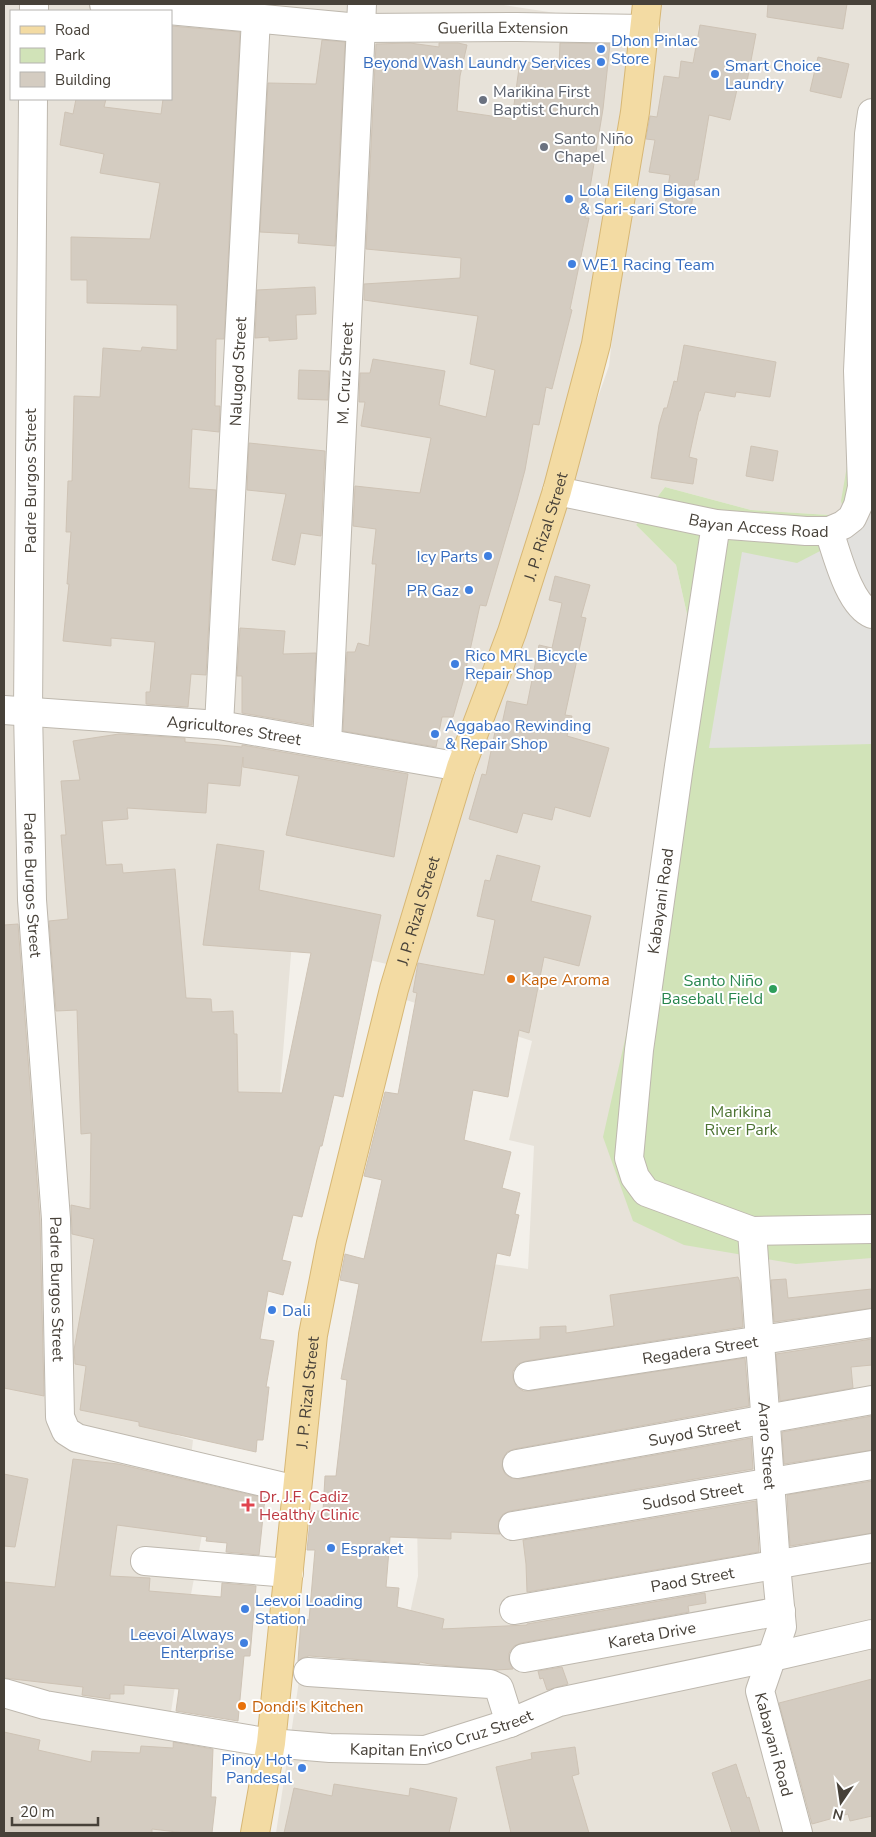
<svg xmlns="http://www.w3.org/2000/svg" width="876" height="1837" viewBox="0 0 876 1837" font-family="'Nunito Sans',sans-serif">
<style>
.residential{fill:#e7e2d9;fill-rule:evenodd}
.green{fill:#d1e3b8}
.parking{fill:#e2e1de}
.building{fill:#d4ccc1;stroke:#cec3b5}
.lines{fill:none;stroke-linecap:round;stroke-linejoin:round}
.minor-casing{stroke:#beb8ae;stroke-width:30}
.major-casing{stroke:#d7b775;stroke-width:30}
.minor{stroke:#fff;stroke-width:28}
.major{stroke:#f3dba3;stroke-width:28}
.shop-dot{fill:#3f7fe0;stroke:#fff;stroke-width:2}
.worship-dot{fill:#6b7280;stroke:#fff;stroke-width:2}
.food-dot{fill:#e8710a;stroke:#fff;stroke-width:2}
.leisure-dot{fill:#2e9e5b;stroke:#fff;stroke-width:2}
.health-dot{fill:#e0444e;stroke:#fff;stroke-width:2}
.labels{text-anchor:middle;stroke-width:4;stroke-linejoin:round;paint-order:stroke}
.street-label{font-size:16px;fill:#474139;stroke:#fff}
.shop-label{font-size:16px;fill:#366cbe;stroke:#fff;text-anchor:start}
.worship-label{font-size:16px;fill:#5b616d;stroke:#fff;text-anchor:start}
.food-label{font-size:16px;fill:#c56008;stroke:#fff;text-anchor:start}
.leisure-label{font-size:16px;fill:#27864d;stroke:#fff;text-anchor:end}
.park-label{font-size:16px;fill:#4c7332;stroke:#fff}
.health-label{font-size:16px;fill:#be3a42;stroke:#fff;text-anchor:start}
</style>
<rect width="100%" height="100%" fill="#f3f0ea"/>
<!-- residential -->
<path class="residential" d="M4,4H497L562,14L635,17L630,42L584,362L391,965L292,942L280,1090L279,1141L185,1397L176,1435L193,1440L189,1475L209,1477L207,1508L180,1654L171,1712L173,1778L170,1833H4ZM11,11H171V99H11Z
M650,4H872V323L845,516L751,510L665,487L636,525L676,565L704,690L872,1244V1833H276L299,1681L394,1687L418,1576L416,1466L425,1254L528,1269L534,1146L509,1140L532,1041L403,999L496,684L609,366Z"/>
<!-- green -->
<path class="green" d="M872,319V1258L796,1264L684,1245L633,1221L603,1137L704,690L676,565L636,525L665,487L751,510L845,516L841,501Z"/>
<!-- parking -->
<path class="parking" d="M872,500V744L709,748L742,552L797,563L851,535Z"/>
<!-- building -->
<path class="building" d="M768,4H847L843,29L767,17Z
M700,25L756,34L746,87L738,85L730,120L709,115L698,180H695L691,209L665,204L670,175L649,172L655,140L646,139L650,116L657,117L664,76L679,78L681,61L693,63Z
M171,26L240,32L224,339H216L215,406H220L219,432L192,429L189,488L216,490L206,675L191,674L188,707L146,704V692H150L155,642L111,638V646L63,641L69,584H67L71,532H66L68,481H72L74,396L100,397L103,348L141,351L142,347L177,350V305L87,303V280H71V237L150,239L160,183L100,173L104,154L60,145L65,112L73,114L76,99H106L104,107L161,114L163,99H171Z
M322,40L345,42L335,246L298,243L299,234L260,232L268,83L316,84Z
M410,43L439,47V43H458L467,45L460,76L457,111L512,119L520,61L559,67L560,43L610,44L603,109L585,218H589L570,309L572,310L552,389L546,387L539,425L533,424L525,470L517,500L486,606L480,605L463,682L453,717H442L436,747L343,731L347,652H355L358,643L369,646L376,564H372L376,529L353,526L355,486L420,493L431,438L361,426L365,402H359L360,373H370L373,359L445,371L439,405L486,417L495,370L470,364L478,316L364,300V284L460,278L461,258L366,249L376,44Z
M818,57L849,64L841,98L810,91Z
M315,287L316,314L296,315L297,339L269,341V337L255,338L257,290Z
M684,345L776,362L770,397L736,392L735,397L705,392L700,411H699L689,457L697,459L693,484L651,478L659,425L664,408H667L674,381L677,382Z
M299,370L329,371L328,400L298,399Z
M249,443L325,451L321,536L301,533L295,565L272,560L286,494L247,490Z
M751,446L778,451L773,481L746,476Z
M555,576L590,585L581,617L586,618L565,715L572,716L567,736L609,748L590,817L555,807L552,820L523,813L517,833L469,819L482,774L486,775L495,732L500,733L507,701L527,705L539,645L552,648L562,603L549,600Z
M240,628L285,631L283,654L316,653L312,725L242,713V676H237Z
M119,734L185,738V742L242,747V745L408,774L394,857L286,835L299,776L243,767V757L240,786L208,783L206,813L127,808L128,819L102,821L106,865L122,864L123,873L175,869L186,998L211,999L212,1012L233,1011L234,1034H237L238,1092L282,1093L311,953L203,945L217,844L264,851L259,890L381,915L343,1097L334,1095L322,1146H320L302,1217L293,1215L282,1260L291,1262L283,1295L268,1291L260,1339L274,1341L266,1387H269L263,1440H257L256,1452L139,1426V1422L80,1410L86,1366L75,1364L74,1350L94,1239L72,1234L71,1205L90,1209L91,1133L81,1134L77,1010L56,1011L49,921L68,919L61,835H66L61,781L80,780L73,741Z
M497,855L540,866L531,901L591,916L579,966L544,957L529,1033L519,1030L508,1097L473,1090L464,1140L511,1152L502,1188L520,1193L515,1214L519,1215L510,1256L497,1253L481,1342L540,1339V1327L566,1326V1333L614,1326L610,1295L738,1277L740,1282L743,1327L526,1361L518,1364L513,1371V1378L516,1386L523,1391H530L745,1358L749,1406L514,1449L507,1452L503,1458L502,1467L505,1474L511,1478L520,1479L751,1438L753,1469L510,1511L503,1514L499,1520L498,1528L500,1534L451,1532V1539L390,1537L386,1587L399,1588L397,1607L444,1619L442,1629L527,1625V1624L705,1593L706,1603L688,1606L689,1612L521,1643L514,1646L509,1653V1661L513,1669L496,1670L430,1664L420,1662L419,1664L309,1656L302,1658L298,1661L301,1619L309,1620L315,1550H307L311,1511H323L325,1476H336L347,1380L341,1379L359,1284L340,1280L345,1254L364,1259L382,1180L364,1176L385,1092L398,1094L417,993L413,992L418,963L484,975L495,920L477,916L485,880L490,881Z
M18,924L40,1220L44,1396L4,1388V925Z
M786,1279L788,1298L872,1289V1308L774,1322L771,1280Z
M872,1339V1365L851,1367L853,1388L780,1401L776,1354Z
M872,1416V1450L784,1464L782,1432Z
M73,1459L118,1464L265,1498L259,1555L226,1552L227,1543L206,1541L207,1537L117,1525L110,1576L150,1578L149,1591L221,1597L222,1583L256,1586L250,1656H244L238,1721L176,1711L179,1689L124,1685V1694H110V1699L82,1695L83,1687L4,1678V1582L55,1587Z
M4,1474L28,1479L15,1547L4,1546Z
M872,1481V1533L790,1546L787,1495Z
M756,1501L759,1552L527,1592L526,1564L523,1540Z
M562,1667L568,1684L547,1690L543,1678L540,1679L538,1671Z
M872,1679V1816L850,1821L848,1814L812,1824L779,1703Z
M4,1732L40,1740L38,1750L91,1762L92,1751L140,1753L141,1746L173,1748V1742L213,1749L211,1797H216L212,1833H185L152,1829V1833H4Z
M575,1747L579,1774L572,1776L589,1833H511L496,1767L532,1759L531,1753Z
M736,1764L747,1798L749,1797L760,1833H732L712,1773Z
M334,1784L409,1796L410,1788L457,1798L449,1833H284L294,1788L332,1796Z"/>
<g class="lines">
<defs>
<g id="minor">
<path id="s1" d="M104,4L359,28L517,27L645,29"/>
<path d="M34,11V4"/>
<path id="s2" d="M33,99L28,711L32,900L56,1219L60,1417L66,1431L77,1438L297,1490"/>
<path id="s3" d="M557,491L716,524L806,531H829L843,525L852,518L858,505L862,487L858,371L869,134L872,113"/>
<path d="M716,524L679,766L639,1050L629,1158L635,1177L646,1192L752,1231L872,1229"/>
<path d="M829,531C837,554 849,605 872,614"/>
<path id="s4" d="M4,710L219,725L461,767"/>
<path id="s5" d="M219,725L256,18"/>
<path id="s6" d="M327,743L362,4"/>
<path id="s7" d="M752,1231L776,1565L782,1627L760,1691L798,1833"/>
<path id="s8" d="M528,1376L872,1323"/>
<path id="s9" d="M517,1464L872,1400"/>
<path id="s10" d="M513,1526L872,1465"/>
<path d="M145,1561L289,1573"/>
<path id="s11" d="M514,1610L872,1548"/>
<path id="s12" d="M524,1658L781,1611"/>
<path d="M308,1672L490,1684L499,1688L510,1723"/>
<path id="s13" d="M4,1693L45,1705L271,1743L330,1748L425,1750L510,1723L559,1702L772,1657L872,1634"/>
</g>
<g id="major">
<path id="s14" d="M255,1833L271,1743L313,1335L331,1243L394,989L461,767L512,632L557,491L596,344L635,112L647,4"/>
</g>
</defs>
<!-- minor casing -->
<use href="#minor" class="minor-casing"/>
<!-- major casing -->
<use href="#major" class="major-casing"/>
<!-- minor -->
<use href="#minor" class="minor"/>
<!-- major -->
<use href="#major" class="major"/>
</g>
<!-- markers -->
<g class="shop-dot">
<circle cx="601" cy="49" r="5"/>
<circle cx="601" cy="62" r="5"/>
<circle cx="715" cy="74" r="5"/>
<circle cx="569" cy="199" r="5"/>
<circle cx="572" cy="264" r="5"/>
<circle cx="488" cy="556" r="5"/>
<circle cx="469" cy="590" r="5"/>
<circle cx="455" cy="664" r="5"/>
<circle cx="435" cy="734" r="5"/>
<circle cx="272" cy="1310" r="5"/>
<circle cx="331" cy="1548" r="5"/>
<circle cx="245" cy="1609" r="5"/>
<circle cx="244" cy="1643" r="5"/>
<circle cx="302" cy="1768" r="5"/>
</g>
<g class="worship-dot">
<circle cx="483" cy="100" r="5"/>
<circle cx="544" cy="147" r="5"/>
</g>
<g class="food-dot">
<circle cx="511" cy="979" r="5"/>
<circle cx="242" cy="1706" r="5"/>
</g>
<circle class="leisure-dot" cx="773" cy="989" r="5"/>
<path class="health-dot" d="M245.5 1497.5h5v5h5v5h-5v5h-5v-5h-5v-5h5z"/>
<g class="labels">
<!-- street labels -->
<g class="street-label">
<text dy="6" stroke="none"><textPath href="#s1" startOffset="400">Guerilla Extension</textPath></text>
<text dy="6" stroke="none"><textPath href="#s5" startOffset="354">Nalugod Street</textPath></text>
<text dy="6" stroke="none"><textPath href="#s6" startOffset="370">M. Cruz Street</textPath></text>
<text transform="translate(30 481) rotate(-90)" y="6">Padre Burgos Street</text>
<text dy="6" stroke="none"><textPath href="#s3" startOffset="205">Bayan Access Road</textPath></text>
<text dy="6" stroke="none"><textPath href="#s14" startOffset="1344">J. P. Rizal Street</textPath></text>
<text dy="6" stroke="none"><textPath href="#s4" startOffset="231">Agricultores Street</textPath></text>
<text dy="6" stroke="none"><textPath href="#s2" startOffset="786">Padre Burgos Street</textPath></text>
<text transform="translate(660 901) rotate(-82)" y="6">Kabayani Road</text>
<text dy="6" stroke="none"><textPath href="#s14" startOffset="939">J. P. Rizal Street</textPath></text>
<text dy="6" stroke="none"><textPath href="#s2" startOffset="1191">Padre Burgos Street</textPath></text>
<text dy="6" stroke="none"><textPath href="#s8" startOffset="174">Regadera Street</textPath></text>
<text dy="6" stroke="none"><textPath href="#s14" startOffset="444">J. P. Rizal Street</textPath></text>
<text dy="6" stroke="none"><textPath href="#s9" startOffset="180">Suyod Street</textPath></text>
<text dy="6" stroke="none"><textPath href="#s7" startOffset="215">Araro Street</textPath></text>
<text dy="6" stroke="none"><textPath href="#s10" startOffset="182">Sudsod Street</textPath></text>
<text dy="6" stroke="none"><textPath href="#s11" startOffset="181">Paod Street</textPath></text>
<text dy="6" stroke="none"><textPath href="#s12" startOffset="130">Kareta Drive</textPath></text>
<text dy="6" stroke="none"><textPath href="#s13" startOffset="445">Kapitan Enrico Cruz Street</textPath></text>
<text dy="6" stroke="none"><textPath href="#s7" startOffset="520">Kabayani Road</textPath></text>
</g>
<!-- shop labels -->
<g class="shop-label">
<text x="611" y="46">Dhon Pinlac<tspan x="611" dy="18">Store</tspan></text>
<text x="591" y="68" text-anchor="end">Beyond Wash Laundry Services</text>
<text x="725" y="71">Smart Choice<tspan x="725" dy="18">Laundry</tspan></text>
<text x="579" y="196">Lola Eileng Bigasan<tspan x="579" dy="18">&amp; Sari-sari Store</tspan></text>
<text x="582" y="270">WE1 Racing Team</text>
<text x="478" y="562" text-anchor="end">Icy Parts</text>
<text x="459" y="596" text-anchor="end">PR Gaz</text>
<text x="465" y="661">Rico MRL Bicycle<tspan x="465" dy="18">Repair Shop</tspan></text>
<text x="445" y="731">Aggabao Rewinding<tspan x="445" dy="18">&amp; Repair Shop</tspan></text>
<text x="282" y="1316">Dali</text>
<text x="341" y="1554">Espraket</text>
<text x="255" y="1606">Leevoi Loading<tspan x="255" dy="18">Station</tspan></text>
<text x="234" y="1640" text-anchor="end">Leevoi Always<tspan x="234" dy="18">Enterprise</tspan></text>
<text x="292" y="1765" text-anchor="end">Pinoy Hot<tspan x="292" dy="18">Pandesal</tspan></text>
</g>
<!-- worship labels -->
<g class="worship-label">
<text x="493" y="97">Marikina First<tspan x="493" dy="18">Baptist Church</tspan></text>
<text x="554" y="144">Santo Niño<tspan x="554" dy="18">Chapel</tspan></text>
</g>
<!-- food labels -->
<g class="food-label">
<text x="521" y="985">Kape Aroma</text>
<text x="252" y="1712">Dondi's Kitchen</text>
</g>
<!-- leisure labels -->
<g class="leisure-label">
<text x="763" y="986">Santo Niño<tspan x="763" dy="18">Baseball Field</tspan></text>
</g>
<!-- park labels -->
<g class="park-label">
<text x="741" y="1117">Marikina<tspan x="741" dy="18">River Park</tspan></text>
</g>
<!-- health labels -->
<g class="health-label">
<text x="259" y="1502">Dr. J.F. Cadiz<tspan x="259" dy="18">Healthy Clinic</tspan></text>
</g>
</g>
<!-- border -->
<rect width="876" height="1837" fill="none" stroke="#474139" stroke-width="10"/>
<!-- legend -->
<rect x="10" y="10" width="162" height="90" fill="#ffffff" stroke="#b5b3b0"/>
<rect x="20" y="26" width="25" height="8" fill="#f3dba3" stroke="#b5b3b0"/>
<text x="55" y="35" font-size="15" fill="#474139">Road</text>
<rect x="20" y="48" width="25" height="15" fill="#d1e3b8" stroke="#b5b3b0"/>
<text x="55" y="60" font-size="15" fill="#474139">Park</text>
<rect x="20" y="72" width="25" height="15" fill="#d4ccc1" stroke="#b5b3b0"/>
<text x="55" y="85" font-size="15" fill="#474139">Building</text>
<!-- north arrow -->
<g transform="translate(841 1802) rotate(193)" stroke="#ffffff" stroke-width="4" paint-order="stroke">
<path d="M0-4L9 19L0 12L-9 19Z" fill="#474139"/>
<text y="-8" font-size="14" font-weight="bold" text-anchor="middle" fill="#474139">N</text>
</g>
<!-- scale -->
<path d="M12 1817v8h86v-8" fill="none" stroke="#474139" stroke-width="2.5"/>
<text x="20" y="1817" font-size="15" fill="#474139" stroke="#ffffff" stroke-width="4" paint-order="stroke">20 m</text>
</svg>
